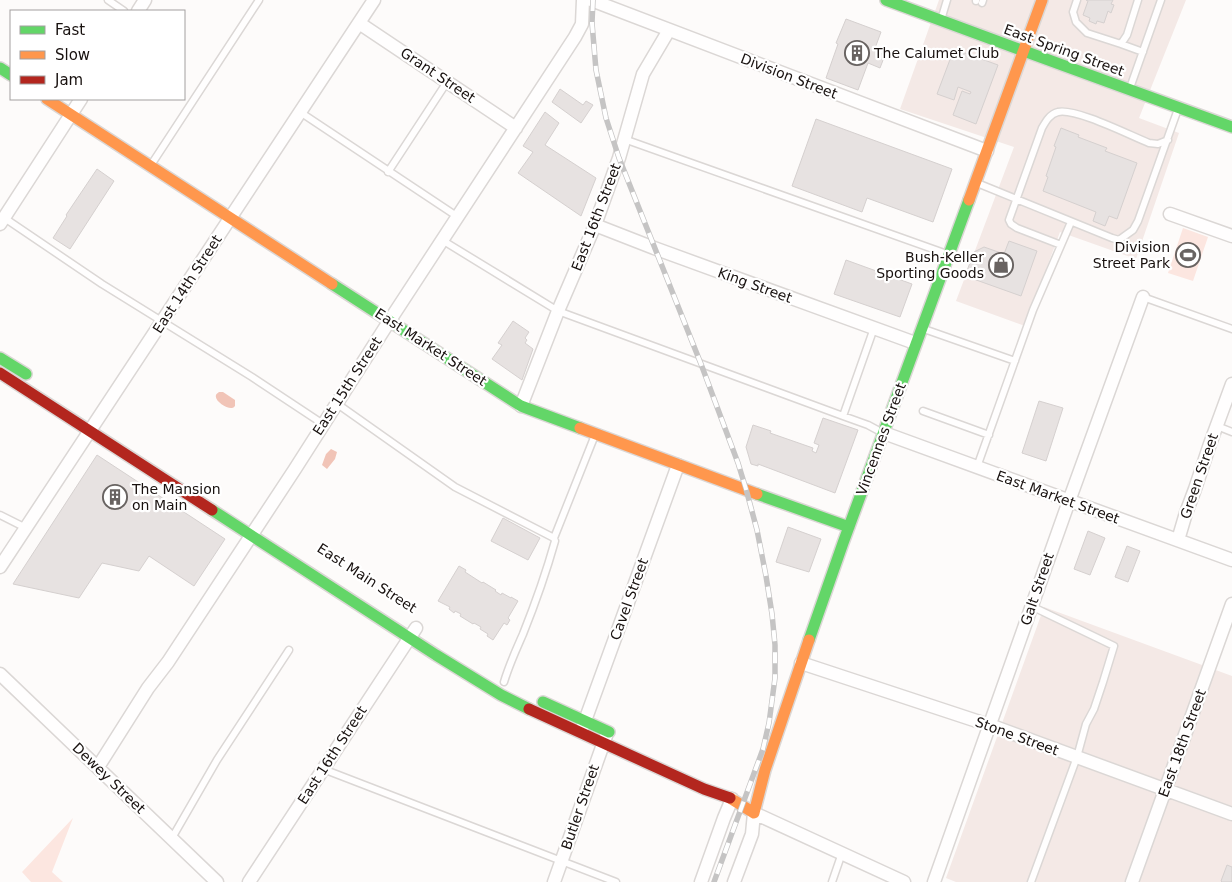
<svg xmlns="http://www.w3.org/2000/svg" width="1232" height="882" viewBox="0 0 1232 882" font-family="'DejaVu Sans',sans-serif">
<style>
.built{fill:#f4e9e6}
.green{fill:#fce6e0}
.water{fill:#f1c4b7}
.building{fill:#e7e2e1;stroke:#d5d0cf}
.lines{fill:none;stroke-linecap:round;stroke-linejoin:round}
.lane-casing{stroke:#dbd7d5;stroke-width:9}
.street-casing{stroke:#dbd7d5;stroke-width:15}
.fast-casing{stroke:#dbd7d5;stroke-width:14}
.slow-casing{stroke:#dbd7d5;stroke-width:14}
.jam-casing{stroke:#dbd7d5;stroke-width:14}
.lane{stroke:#fffefe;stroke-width:6}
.street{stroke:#fffefe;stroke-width:12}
.fast{stroke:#63d668;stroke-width:11}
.slow{stroke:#ff974d;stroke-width:11}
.jam{stroke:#b3261e;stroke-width:11}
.rail-casing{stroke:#c5c4c4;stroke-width:5.5}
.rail{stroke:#fff;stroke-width:4;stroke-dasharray:11;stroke-linecap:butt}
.labels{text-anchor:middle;stroke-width:4.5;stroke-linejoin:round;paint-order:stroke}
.street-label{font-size:14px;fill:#18110f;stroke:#fff}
.poi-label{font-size:14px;fill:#18110f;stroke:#fff;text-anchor:start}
</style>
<rect width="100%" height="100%" fill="#fdfbfa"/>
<!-- built -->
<path class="built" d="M939,0H1186L1139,118L1179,133L1136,259L1060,232L1025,326L956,301L1014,147L900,109Z
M1044,607L1232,676V882H956L946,878Z"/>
<!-- green -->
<path class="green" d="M1183,228L1208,237L1193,281L1168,273Z
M73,818L52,872L63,882H31L22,872Z"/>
<!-- water -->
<path class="water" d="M219,392H223L235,400V406C234,407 233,408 232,408C227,409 214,401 216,395C216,394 218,393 219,392Z
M331,449L337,452L335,459L327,469L322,465L326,454Z"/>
<!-- building -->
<path class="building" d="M1086,0H1113L1111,4L1114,5L1111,13L1108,11L1104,23L1097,21L1096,24L1089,21L1090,18L1083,15L1088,1Z
M846,19L881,32L874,51L885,55L880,68L868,63L858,90L826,78L838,44L836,43Z
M954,49L998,65L976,124L953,115L962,91L970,94L971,92L958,87L954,100L937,94Z
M560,89L583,105L586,101L593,105L581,123L552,102Z
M545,112L559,123L545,145L596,178L581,216L518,173L533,152L523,146Z
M816,119L952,169L933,222L867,198L862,212L792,186Z
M1061,128L1079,135L1078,137L1107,148L1105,151L1137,163L1117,219L1109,216L1105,226L1093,221L1096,212L1043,191L1048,177L1046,176L1056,147L1054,146Z
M97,169L114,181L70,249L53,238L67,216L66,215Z
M1009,241L1037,251L1021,296L965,276L974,252L984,247L1004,254Z
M846,260L912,284L900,317L834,294Z
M513,321L529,332L525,338L527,340L525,343L533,349L522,380L492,359L502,345L498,343Z
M1039,401L1063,408L1046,461L1022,453Z
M823,418L858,430L835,493L758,464V466L751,464L746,447L753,425L771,431L770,433L813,448L812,451L816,453L819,445L814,443Z
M97,455L225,539L194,586L149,556L139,571L102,563L79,598L13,584Z
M503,518L540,538L528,560L491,541Z
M788,527L821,539L809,572L776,562Z
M1088,531L1105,538L1090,575L1074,569Z
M1127,546L1140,551L1128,582L1115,577Z
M459,566L466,570L465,572L482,583L483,582L496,590L495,591L501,595L502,593L511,598V597L518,601L508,618L510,620L507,625L504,623L493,640L487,636L488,634L480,629L481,627L474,623L473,624L460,616L461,614L455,611L454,613L449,609L450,607L438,601Z
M1227,865L1232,867V882H1222L1221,881Z"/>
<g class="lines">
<defs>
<path id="lane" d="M108,0L124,11
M976,0V1
M1077,0L1073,12L1076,22L1087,33L1121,44L1127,35L1138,0
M982,3L983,0
M941,20L947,0
M1121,44L1143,52
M1130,88L1161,0
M300,112L458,217
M624,139L947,254
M151,165L259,0
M388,172L447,82
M977,183L1112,238L1119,240L1133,230L1138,221L1178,109
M3,217L102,284L252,377L323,424
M442,240L558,311L843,416L868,425L881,432
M1061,245L1017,228L1011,224L1009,220L1042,128C1046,121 1050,114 1058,112C1076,108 1129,135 1149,143L1158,144L1168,140
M1143,297L1232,329
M924,329L1015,361
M336,403L455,487L554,538L555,541C546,573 535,604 523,634C516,650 509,665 504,682
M923,411L989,435
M843,416L874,328
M1217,426L1232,432
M977,467L1033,310L1071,222
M0,515L26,528
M554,538L595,435
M1031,606L1114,646L1103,682L1094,709L1086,724L1077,757L1031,882
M323,769L616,882
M172,838L217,760L289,650
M832,882L842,853"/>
<path id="street" d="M591,0L987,151
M138,11L145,0
M359,23L516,128
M1170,214L1232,236
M0,224L81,99
M595,225L654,248L915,343
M521,406L558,311L595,225L619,158L643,74L669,30
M884,433L1232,560
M1178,540L1186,513L1195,489L1210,444L1232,384
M0,567L374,0
M801,663L995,727L1232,814
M0,674L217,882
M582,729L678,465
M98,767L148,688L168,662L295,469L390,320L575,37L582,24L583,0
M249,882L416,628
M554,882L606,736
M701,882L724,818L732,799
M734,882L752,834L754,813L904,882
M934,882L1069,501L1143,297
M1132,882L1232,604"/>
<path id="fast" d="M886,0L1024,51
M1024,51L1232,127
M0,68L11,75
M332,284L521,406L580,428
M0,358L26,374
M757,494L849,527
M212,510L436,655L501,695L529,709
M809,640L843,543L969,200
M543,702L609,732"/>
<path id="slow" d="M47,99L332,284
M969,200L1042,0
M580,428L757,494
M730,798L754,813L765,770L809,640"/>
<path id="jam" d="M0,373L212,510
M529,709L704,789L730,798"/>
</defs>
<!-- lane casing -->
<use href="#lane" class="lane-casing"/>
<!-- street casing -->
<use href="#street" class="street-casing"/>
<!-- fast casing -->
<use href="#fast" class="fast-casing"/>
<!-- slow casing -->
<use href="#slow" class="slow-casing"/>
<!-- jam casing -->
<use href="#jam" class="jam-casing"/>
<!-- lane -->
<use href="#lane" class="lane"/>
<!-- street -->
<use href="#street" class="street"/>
<!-- fast -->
<use href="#fast" class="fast"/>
<!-- slow -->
<use href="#slow" class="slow"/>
<!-- jam -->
<use href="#jam" class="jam"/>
<defs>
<path id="rail" d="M593,0L592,23L596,70L606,118L619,158L701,364L738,463L746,489L757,530L766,576L772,614L775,645V678L769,723L763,749L714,882"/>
</defs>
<!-- rail casing -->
<use href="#rail" class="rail-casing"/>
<!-- rail -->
<use href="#rail" class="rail"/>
</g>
<!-- icons -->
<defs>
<symbol id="building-ring" viewBox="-11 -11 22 22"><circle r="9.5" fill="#fff" stroke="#686361" stroke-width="1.5"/><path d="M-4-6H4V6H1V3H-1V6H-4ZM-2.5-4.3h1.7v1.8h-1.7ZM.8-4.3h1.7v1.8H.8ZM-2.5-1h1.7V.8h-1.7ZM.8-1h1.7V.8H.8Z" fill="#686361"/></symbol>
<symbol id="stadium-ring" viewBox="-11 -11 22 22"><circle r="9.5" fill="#fff" stroke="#686361" stroke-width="1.5"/><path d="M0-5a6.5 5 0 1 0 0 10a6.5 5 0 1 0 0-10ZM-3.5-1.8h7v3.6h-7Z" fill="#686361"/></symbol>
<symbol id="shop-ring" viewBox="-11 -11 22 22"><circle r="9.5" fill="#fff" stroke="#686361" stroke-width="1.5"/><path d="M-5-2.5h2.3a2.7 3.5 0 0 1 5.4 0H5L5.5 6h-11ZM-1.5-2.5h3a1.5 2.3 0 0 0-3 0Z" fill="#686361"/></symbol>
</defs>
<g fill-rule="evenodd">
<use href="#building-ring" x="843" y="39" width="28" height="28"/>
<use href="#stadium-ring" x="1174" y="241" width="28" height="28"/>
<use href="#shop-ring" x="987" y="251" width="28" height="28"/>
<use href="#building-ring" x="101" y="483" width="28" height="28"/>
</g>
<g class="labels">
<!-- street labels -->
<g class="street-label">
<text transform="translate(1064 50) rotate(20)" y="5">East Spring Street</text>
<text transform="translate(438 75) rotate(34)" y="5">Grant Street</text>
<text transform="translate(789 76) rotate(21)" y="5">Division Street</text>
<text transform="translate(596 217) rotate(-69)" y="5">East 16th Street</text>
<text transform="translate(187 284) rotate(-57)" y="5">East 14th Street</text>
<text transform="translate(755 285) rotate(20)" y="5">King Street</text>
<text transform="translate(431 347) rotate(33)" y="5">East Market Street</text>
<text transform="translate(347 386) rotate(-57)" y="5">East 15th Street</text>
<text transform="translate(881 439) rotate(-70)" y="5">Vincennes Street</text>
<text transform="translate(1199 476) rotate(-71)" y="5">Green Street</text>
<text transform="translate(1058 497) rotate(20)" y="5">East Market Street</text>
<text transform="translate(367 578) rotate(33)" y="5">East Main Street</text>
<text transform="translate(1037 589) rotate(-71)" y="5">Galt Street</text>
<text transform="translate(629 599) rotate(-70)" y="5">Cavel Street</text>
<text transform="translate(1017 736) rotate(20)" y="5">Stone Street</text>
<text transform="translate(1182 743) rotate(-70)" y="5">East 18th Street</text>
<text transform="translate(332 755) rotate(-57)" y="5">East 16th Street</text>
<text transform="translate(109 778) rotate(44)" y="5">Dewey Street</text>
<text transform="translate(580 807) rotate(-71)" y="5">Butler Street</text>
</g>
<!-- poi labels -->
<g class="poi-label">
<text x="874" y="58">The Calumet Club</text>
<text x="1170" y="252" text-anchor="end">Division<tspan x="1170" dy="16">Street Park</tspan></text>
<text x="984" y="262" text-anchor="end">Bush-Keller<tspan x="984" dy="16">Sporting Goods</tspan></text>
<text x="132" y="494">The Mansion<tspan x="132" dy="16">on Main</tspan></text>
</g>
</g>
<!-- legend -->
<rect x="10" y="10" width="175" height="90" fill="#ffffff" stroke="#a3a09f"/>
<rect x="20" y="26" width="25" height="8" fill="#63d668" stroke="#a3a09f"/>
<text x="55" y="35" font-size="15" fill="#18110f">Fast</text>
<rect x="20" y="51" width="25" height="8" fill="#ff974d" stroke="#a3a09f"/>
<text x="55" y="60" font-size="15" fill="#18110f">Slow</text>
<rect x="20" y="76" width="25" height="8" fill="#b3261e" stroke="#a3a09f"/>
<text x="55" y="85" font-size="15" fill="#18110f">Jam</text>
</svg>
